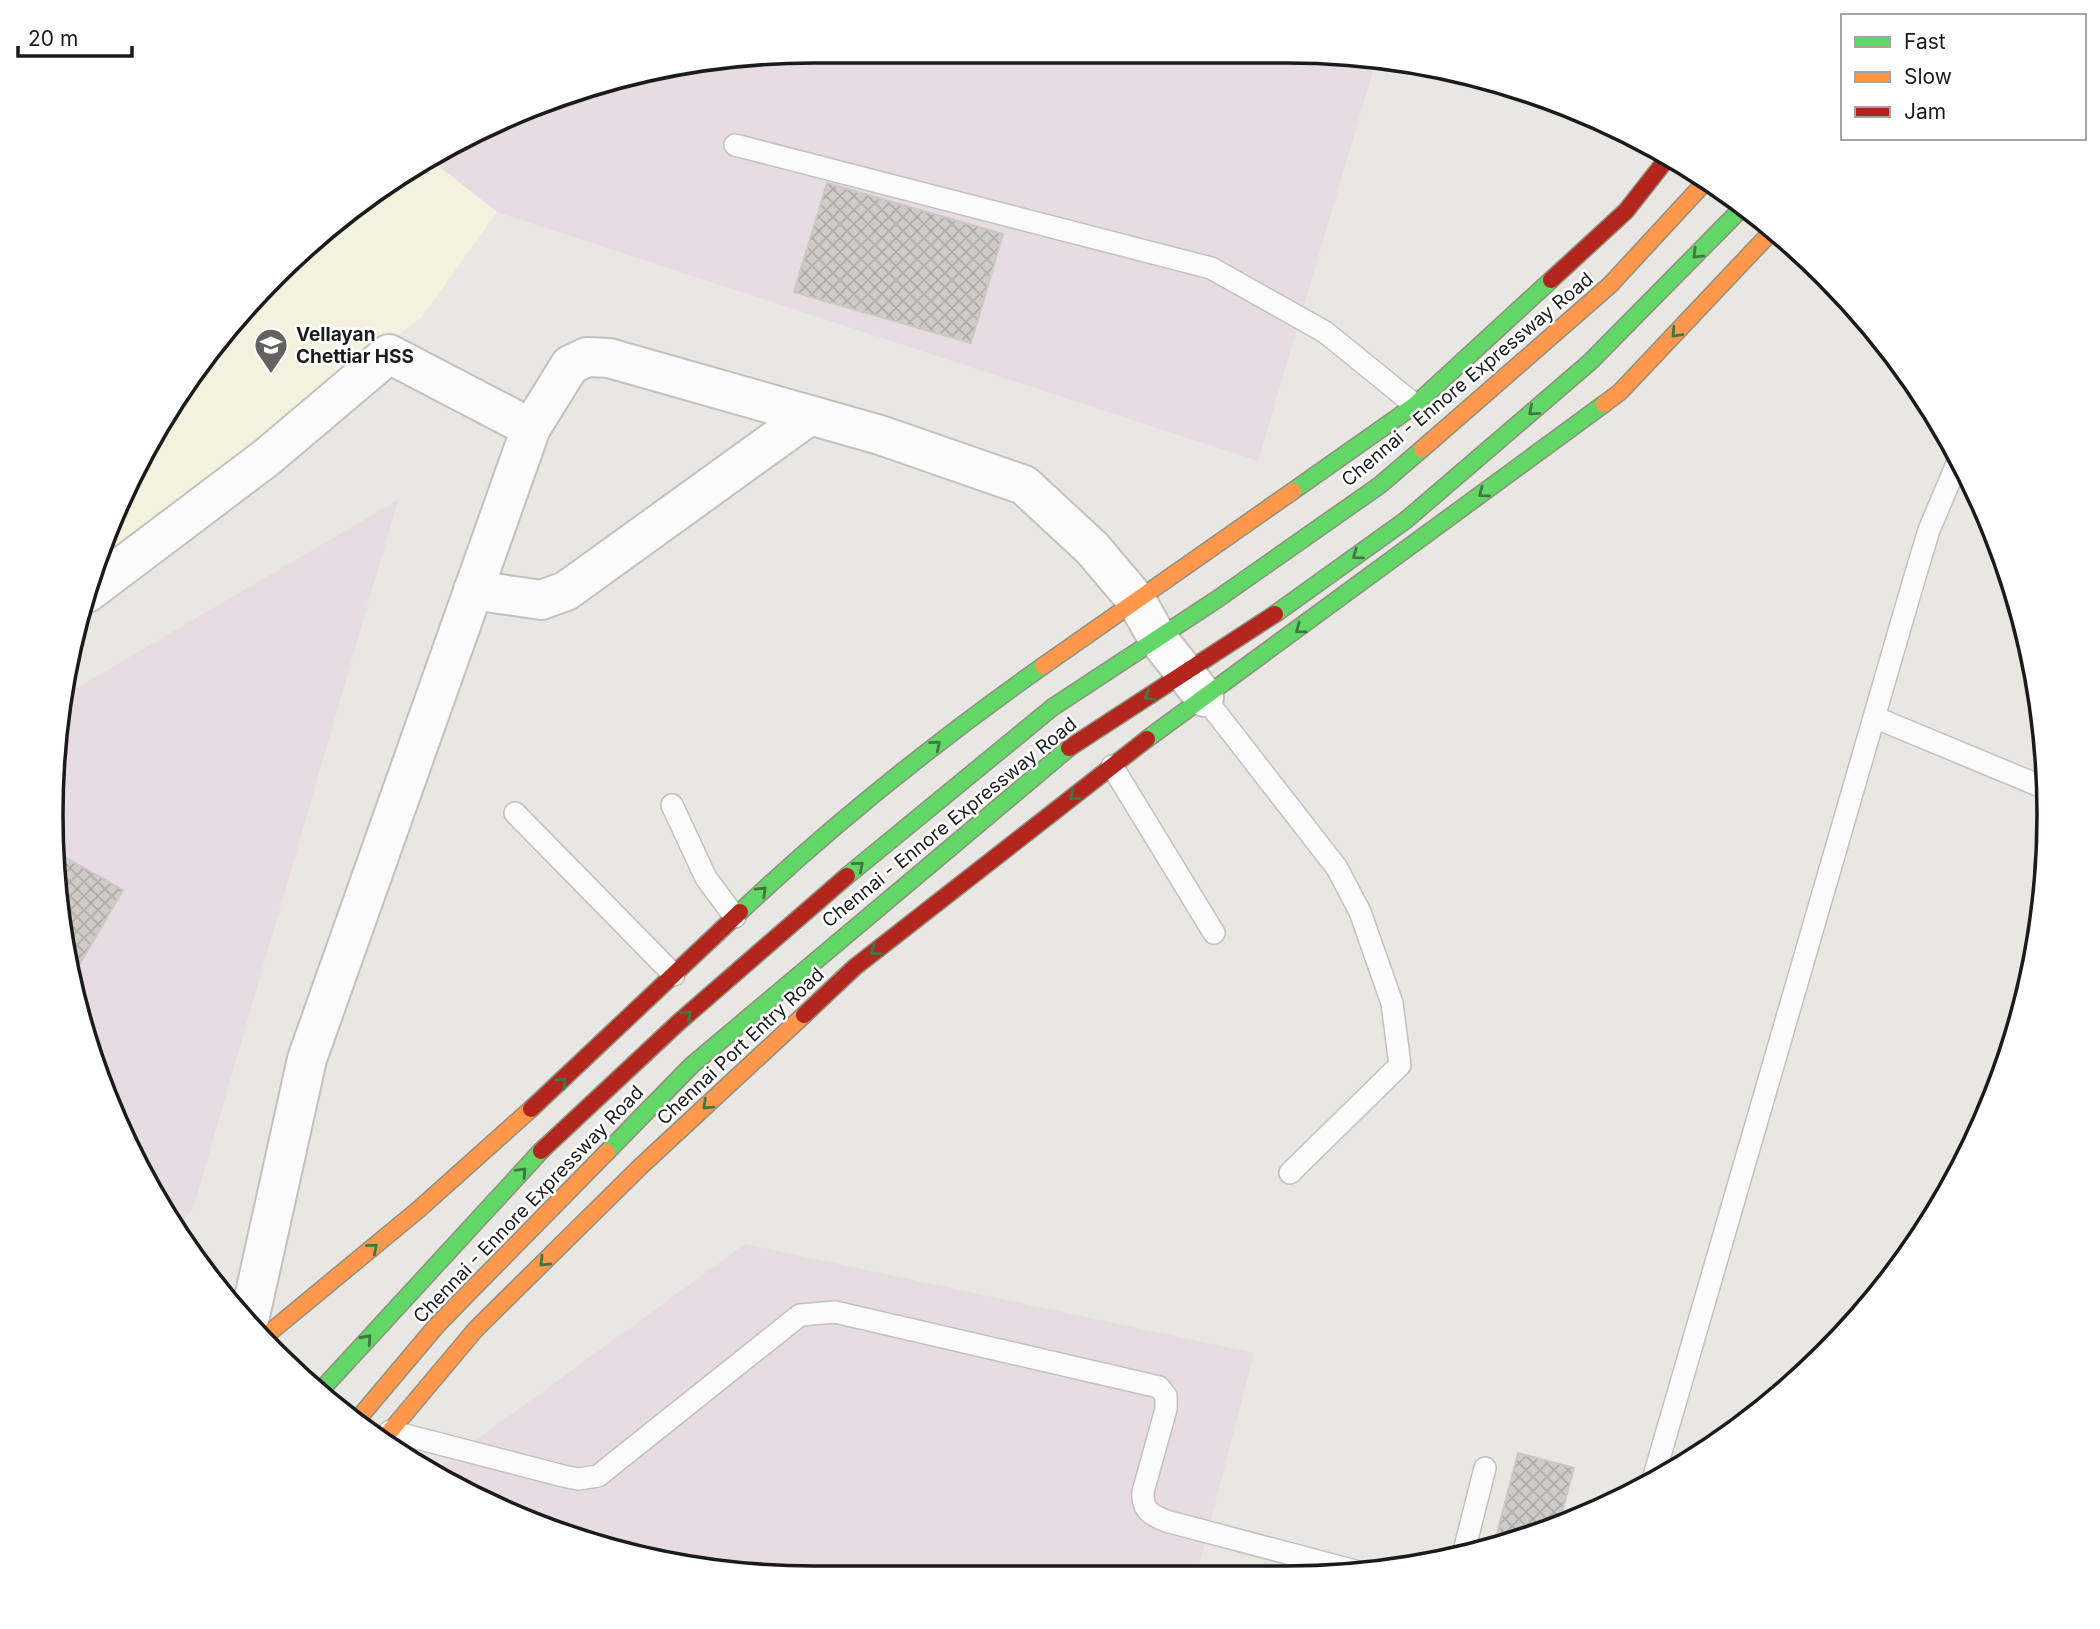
<svg xmlns="http://www.w3.org/2000/svg" width="2100" height="1629" viewBox="0 0 2100 1629" font-family="Inter,sans-serif">
<style>
.industrial{fill:#e6dce2}
.education{fill:#f3f2de}
.building{fill:url(#building-cross-hatch);stroke:#ccc9c5;stroke-width:2}
.lines{fill:none;stroke-linecap:round;stroke-linejoin:round}
.lane-casing{stroke:#c2c1bf;stroke-width:24}
.street-casing{stroke:#c2c1bf;stroke-width:42}
.fast-casing{stroke:#8f907d;stroke-width:19}
.slow-casing{stroke:#8f907d;stroke-width:19}
.jam-casing{stroke:#8f907d;stroke-width:19}
.lane{stroke:#fcfbfb;stroke-width:21}
.street{stroke:#fcfbfb;stroke-width:38}
.fast{stroke:#63d668;stroke-width:16}
.slow{stroke:#ff974d;stroke-width:16}
.jam{stroke:#b3261e;stroke-width:16}
.oneway{stroke:#3f7842}
.labels{text-anchor:middle;stroke-width:5;stroke-linejoin:round;paint-order:stroke}
.poi-label{font-size:19px;font-weight:bold;fill:#1b1b1b;stroke:#fff;text-anchor:start}
.street-label{font-size:19px;fill:#1b1b1b;stroke:#fff}
.rim{fill:none;stroke:#1b1b1b;stroke-width:3.5}
</style>
<defs>
<pattern id="building-cross-hatch" width="8" height="8" patternUnits="userSpaceOnUse" patternTransform="scale(1.75)"><rect width="8" height="8" fill="#cecbc8"/><path d="M0 0l8 8M0 8l8-8" fill="none" stroke="#b0aeab"/></pattern>
</defs>
<rect width="100%" height="100%" fill="#e9e7e3"/>
<!-- industrial -->
<path class="industrial" d="M814,51L1335,52L1376,61L1258,461L497,212L427,157L616,77Z
M1458,77L1531,91L1611,128Z
M398,500L193,1209L176,1228L153,1197L77,1013L51,815L66,698L73,690Z
M745,1244L1254,1353L1196,1577L814,1578L666,1564L523,1520L432,1472Z"/>
<!-- education -->
<path class="education" d="M427,157L497,212L422,317L100,560L153,433L274,275Z"/>
<!-- building -->
<path class="building" d="M827,183L1003,234L971,343L794,292Z
M56,852L123,890L72,977Z
M1518,1453L1574,1468L1560,1519L1568,1521L1531,1538L1494,1545Z"/>
<g class="lines">
<defs>
<path id="lane" d="M735,145L1211,268L1325,332L1415,405
M1204,697L1337,868L1360,912L1392,1003L1400,1065L1290,1173
M1874,717L2045,788
M1112,766L1214,933
M672,805L706,878L735,917
M515,813L674,975
M390,1431L563,1476L578,1479L598,1476L800,1315L835,1312L1159,1387L1166,1396V1409L1143,1492C1142,1510 1151,1515 1166,1521L1359,1572
M1652,1483L1913,583L1929,530L1959,459
M1464,1551L1485,1468"/>
<path id="street" d="M473,590L541,600L566,591L810,415
M87,593L266,458L389,354L531,428
M248,1325L307,1059L531,428L570,365L587,357L609,358L880,435L1024,485L1092,548L1136,600L1158,639L1204,697"/>
<path id="fast" d="M1293,491L1415,405L1551,280
M1275,614L1406,520L1590,362L1745,205
M1147,739L1604,404
M847,876L1053,707L1216,600L1380,485L1422,449
M740,912C834,823 937,741 1043,666
M607,1152L692,1065L1069,748
M322,1389L541,1151"/>
<path id="slow" d="M1604,404L1620,392L1773,230
M1422,449L1610,285L1707,180
M1043,666L1293,491
M263,1338L418,1210L531,1109
M357,1420L438,1324L607,1152
M381,1442L476,1329L640,1167L804,1015"/>
<path id="jam" d="M1551,280L1626,211L1670,155
M1069,748L1275,614
M804,1015L855,967L1147,739
M531,1109L740,912
M541,1151L679,1022L847,876"/>
</defs>
<!-- lane casing -->
<use href="#lane" class="lane-casing"/>
<!-- street casing -->
<use href="#street" class="street-casing"/>
<!-- fast casing -->
<use href="#fast" class="fast-casing"/>
<!-- slow casing -->
<use href="#slow" class="slow-casing"/>
<!-- jam casing -->
<use href="#jam" class="jam-casing"/>
<!-- lane -->
<use href="#lane" class="lane"/>
<!-- street -->
<use href="#street" class="street"/>
<!-- fast -->
<use href="#fast" class="fast"/>
<!-- slow -->
<use href="#slow" class="slow"/>
<!-- jam -->
<use href="#jam" class="jam"/>
</g>
<!-- one-way arrows -->
<defs><path id="oneway-chevron" d="M-2-3.5L2.5 0L-2 3.5" fill="none" stroke-width="1.6" stroke-linecap="round" stroke-linejoin="round" transform="scale(1.75)"/></defs>
<g class="oneway">
<use href="#oneway-chevron" transform="translate(1697 254) rotate(135)"/>
<use href="#oneway-chevron" transform="translate(1676 333) rotate(133)"/>
<use href="#oneway-chevron" transform="translate(1533 411) rotate(139)"/>
<use href="#oneway-chevron" transform="translate(1483 493) rotate(143)"/>
<use href="#oneway-chevron" transform="translate(1357 555) rotate(144)"/>
<use href="#oneway-chevron" transform="translate(1300 629) rotate(144)"/>
<use href="#oneway-chevron" transform="translate(1149 696) rotate(148)"/>
<use href="#oneway-chevron" transform="translate(936 745) rotate(-40)"/>
<use href="#oneway-chevron" transform="translate(1074 796) rotate(142)"/>
<use href="#oneway-chevron" transform="translate(859 866) rotate(-41)"/>
<use href="#oneway-chevron" transform="translate(762 891) rotate(-44)"/>
<use href="#oneway-chevron" transform="translate(875 951) rotate(142)"/>
<use href="#oneway-chevron" transform="translate(687 1015) rotate(-41)"/>
<use href="#oneway-chevron" transform="translate(562 1082) rotate(-42)"/>
<use href="#oneway-chevron" transform="translate(707 1105) rotate(137)"/>
<use href="#oneway-chevron" transform="translate(522 1172) rotate(-47)"/>
<use href="#oneway-chevron" transform="translate(373 1248) rotate(-40)"/>
<use href="#oneway-chevron" transform="translate(544 1262) rotate(135)"/>
<use href="#oneway-chevron" transform="translate(367 1339) rotate(-48)"/>
</g>
<!-- icons -->
<defs>
<symbol id="school-pin" viewBox="-11 -11 22 30"><path d="M0 17L-7.5 6A9.5 9.5 0 1 1 7.5 6Z" fill="#636261" stroke="#fff"/><path d="M0-5L7-2L0 1L-7-2ZM-4 1L0 2.5L4 1V4Q0 6-4 4Z" fill="#fff"/></symbol>
</defs>
<g fill-rule="evenodd">
<use href="#school-pin" x="252" y="326" width="38" height="52"/>
</g>
<g class="labels">
<!-- poi labels -->
<g class="poi-label">
<text x="296" y="341">Vellayan<tspan x="296" dy="22">Chettiar HSS</tspan></text>
</g>
<!-- street labels -->
<g class="street-label">
<text transform="translate(1467 379) rotate(-40)" y="7">Chennai - Ennore Expressway Road</text>
<text transform="translate(949 822) rotate(-39)" y="7">Chennai - Ennore Expressway Road</text>
<text transform="translate(740 1046) rotate(-43)" y="7">Chennai Port Entry Road</text>
<text transform="translate(528 1204) rotate(-46)" y="7">Chennai - Ennore Expressway Road</text>
</g>
</g>
<!-- crop -->
<path d="M0 0H2100V1629H0ZM814 63H1286A751 751 0 0 1 2037 814V815A751 751 0 0 1 1286 1566H814A751 751 0 0 1 63 815V814A751 751 0 0 1 814 63Z" fill="#fff" fill-rule="evenodd"/>
<path class="rim" d="M814 63H1286A751 751 0 0 1 2037 814V815A751 751 0 0 1 1286 1566H814A751 751 0 0 1 63 815V814A751 751 0 0 1 814 63Z"/>
<!-- legend -->
<rect x="1841" y="14" width="245" height="126" fill="#ffffff" stroke="#a4a4a4" stroke-width="2"/>
<rect x="1855" y="37" width="35" height="10" fill="#63d668" stroke="#a4a4a4" stroke-width="2"/>
<text x="1904" y="49" font-size="21" fill="#1b1b1b">Fast</text>
<rect x="1855" y="72" width="35" height="10" fill="#ff974d" stroke="#a4a4a4" stroke-width="2"/>
<text x="1904" y="84" font-size="21" fill="#1b1b1b">Slow</text>
<rect x="1855" y="107" width="35" height="10" fill="#b3261e" stroke="#a4a4a4" stroke-width="2"/>
<text x="1904" y="119" font-size="21" fill="#1b1b1b">Jam</text>
<!-- scale -->
<path d="M18 46v10h114v-10" fill="none" stroke="#1b1b1b" stroke-width="3.5"/>
<text x="28" y="46" font-size="21" fill="#1b1b1b" stroke="#ffffff" stroke-width="5" paint-order="stroke">20 m</text>
</svg>
